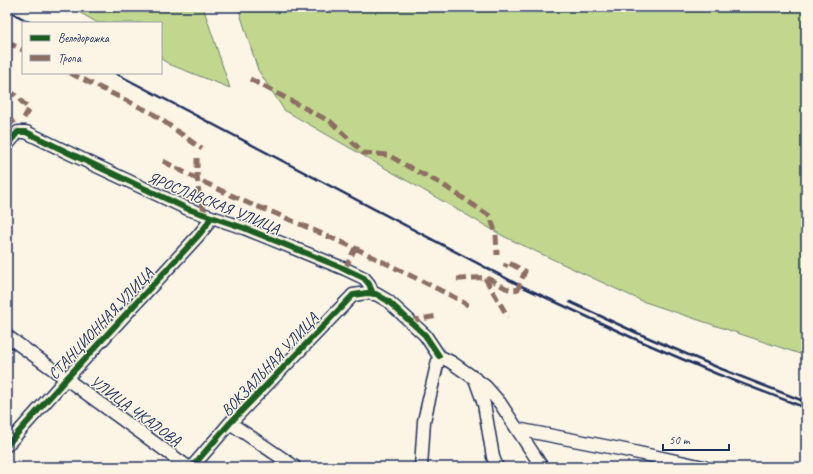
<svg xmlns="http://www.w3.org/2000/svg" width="813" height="474" viewBox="0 0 813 474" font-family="Caveat,sans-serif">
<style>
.green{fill:#c1d78d;stroke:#6e8376}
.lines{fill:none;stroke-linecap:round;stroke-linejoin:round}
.minor-casing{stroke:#1b2f5e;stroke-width:15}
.minor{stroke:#fcf5e5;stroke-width:12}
.rail{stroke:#1b2f5e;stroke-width:2.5}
.quiet{stroke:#8d6e63;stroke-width:5;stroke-dasharray:10 5;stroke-linecap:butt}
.cycleway-casing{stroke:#fcf5e5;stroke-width:8}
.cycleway{stroke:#1b5e20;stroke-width:6}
.labels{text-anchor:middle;stroke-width:3;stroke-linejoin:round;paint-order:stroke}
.street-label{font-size:16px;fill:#1b2f5e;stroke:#fcf5e5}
</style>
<rect width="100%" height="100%" fill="#fcf5e5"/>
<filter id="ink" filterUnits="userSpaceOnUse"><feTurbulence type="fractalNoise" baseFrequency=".025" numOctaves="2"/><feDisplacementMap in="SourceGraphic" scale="8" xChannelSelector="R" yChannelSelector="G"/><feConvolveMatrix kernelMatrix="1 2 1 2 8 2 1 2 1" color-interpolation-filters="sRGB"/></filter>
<g filter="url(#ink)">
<!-- green -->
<path class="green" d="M70,7H203L230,88L171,65L161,59V23H98Z
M238,7H806V356L642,301L505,237L284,110L258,70Z"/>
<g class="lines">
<defs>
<path id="minor" d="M7,145L18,132H26L69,153L188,209L244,228L345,269L364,278L369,284L373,294
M7,336L188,467
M439,356L451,362L474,378L485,386L500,403L542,467
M475,379L484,404L493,457L497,467
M230,423L295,467
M517,429L620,449L704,467
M7,445L66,379L197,237L206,226L211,217
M192,467L230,423L330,319L353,295L367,293L376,294L388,301L425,335L439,356
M421,467L424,421L439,356"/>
</defs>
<!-- minor casing -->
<use href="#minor" class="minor-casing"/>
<!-- minor -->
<use href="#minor" class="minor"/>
<!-- rail -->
<path class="rail" d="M7,10L31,23
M115,73L519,285L633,338L717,374L806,408
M570,302L635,332L719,368L806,402"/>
<!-- quiet -->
<path class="quiet" d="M7,42L23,50
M70,73L152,113L202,149
M250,79L331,122L364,153L388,155L409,167L440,183L490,216L496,234L497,255
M7,91L14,94L29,109L24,118
M7,117L14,123L18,132
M197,158C197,177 197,199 207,216
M163,161L197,179L250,204L272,212L355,248L450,295L468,305
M345,269L355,248
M485,278L508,317
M457,279C467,279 481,276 489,279C498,282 508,293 518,289L525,271L507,262L505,267
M410,321L437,316"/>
<defs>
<path id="cycleway" d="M7,145L18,132H26L69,153L188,209L244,228L345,269L364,278L369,284L373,294
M7,445L66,379L197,237L206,226L211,217
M192,467L230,423L330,319L353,295L367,293L376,294L388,301L425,335L439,356"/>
</defs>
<!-- cycleway casing -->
<use href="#cycleway" class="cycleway-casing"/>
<!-- cycleway -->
<use href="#cycleway" class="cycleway"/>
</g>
</g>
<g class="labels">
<!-- street labels -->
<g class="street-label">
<text transform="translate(214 202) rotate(22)" y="6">ЯРОСЛАВСКАЯ УЛИЦА</text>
<text transform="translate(100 323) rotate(-47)" y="6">СТАНЦИОННАЯ УЛИЦА</text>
<text transform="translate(269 364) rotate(-47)" y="6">ВОКЗАЛЬНАЯ УЛИЦА</text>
<text transform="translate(136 410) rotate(36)" y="6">УЛИЦА ЧКАЛОВА</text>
</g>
</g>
<!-- margin -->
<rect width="813" height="474" fill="none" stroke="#fcf5e5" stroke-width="24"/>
<rect x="12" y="12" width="789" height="450" fill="none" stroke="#1b2f5e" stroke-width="1.5" filter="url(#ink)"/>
<!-- legend -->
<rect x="22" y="22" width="140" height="52" fill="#fcf5e5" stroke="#a2a6af"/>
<rect x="30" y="35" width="20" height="6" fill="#1b5e20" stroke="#a2a6af"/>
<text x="58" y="42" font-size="12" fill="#1b2f5e">Велодорожка</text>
<rect x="30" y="55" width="20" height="6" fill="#8d6e63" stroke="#a2a6af"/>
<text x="58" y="62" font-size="12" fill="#1b2f5e">Тропа</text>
<!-- scale -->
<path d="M663 444v6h66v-6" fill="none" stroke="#1b2f5e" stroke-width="2"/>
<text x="669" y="444" font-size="12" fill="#1b2f5e" stroke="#fcf5e5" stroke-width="3" paint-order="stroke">50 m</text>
</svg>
